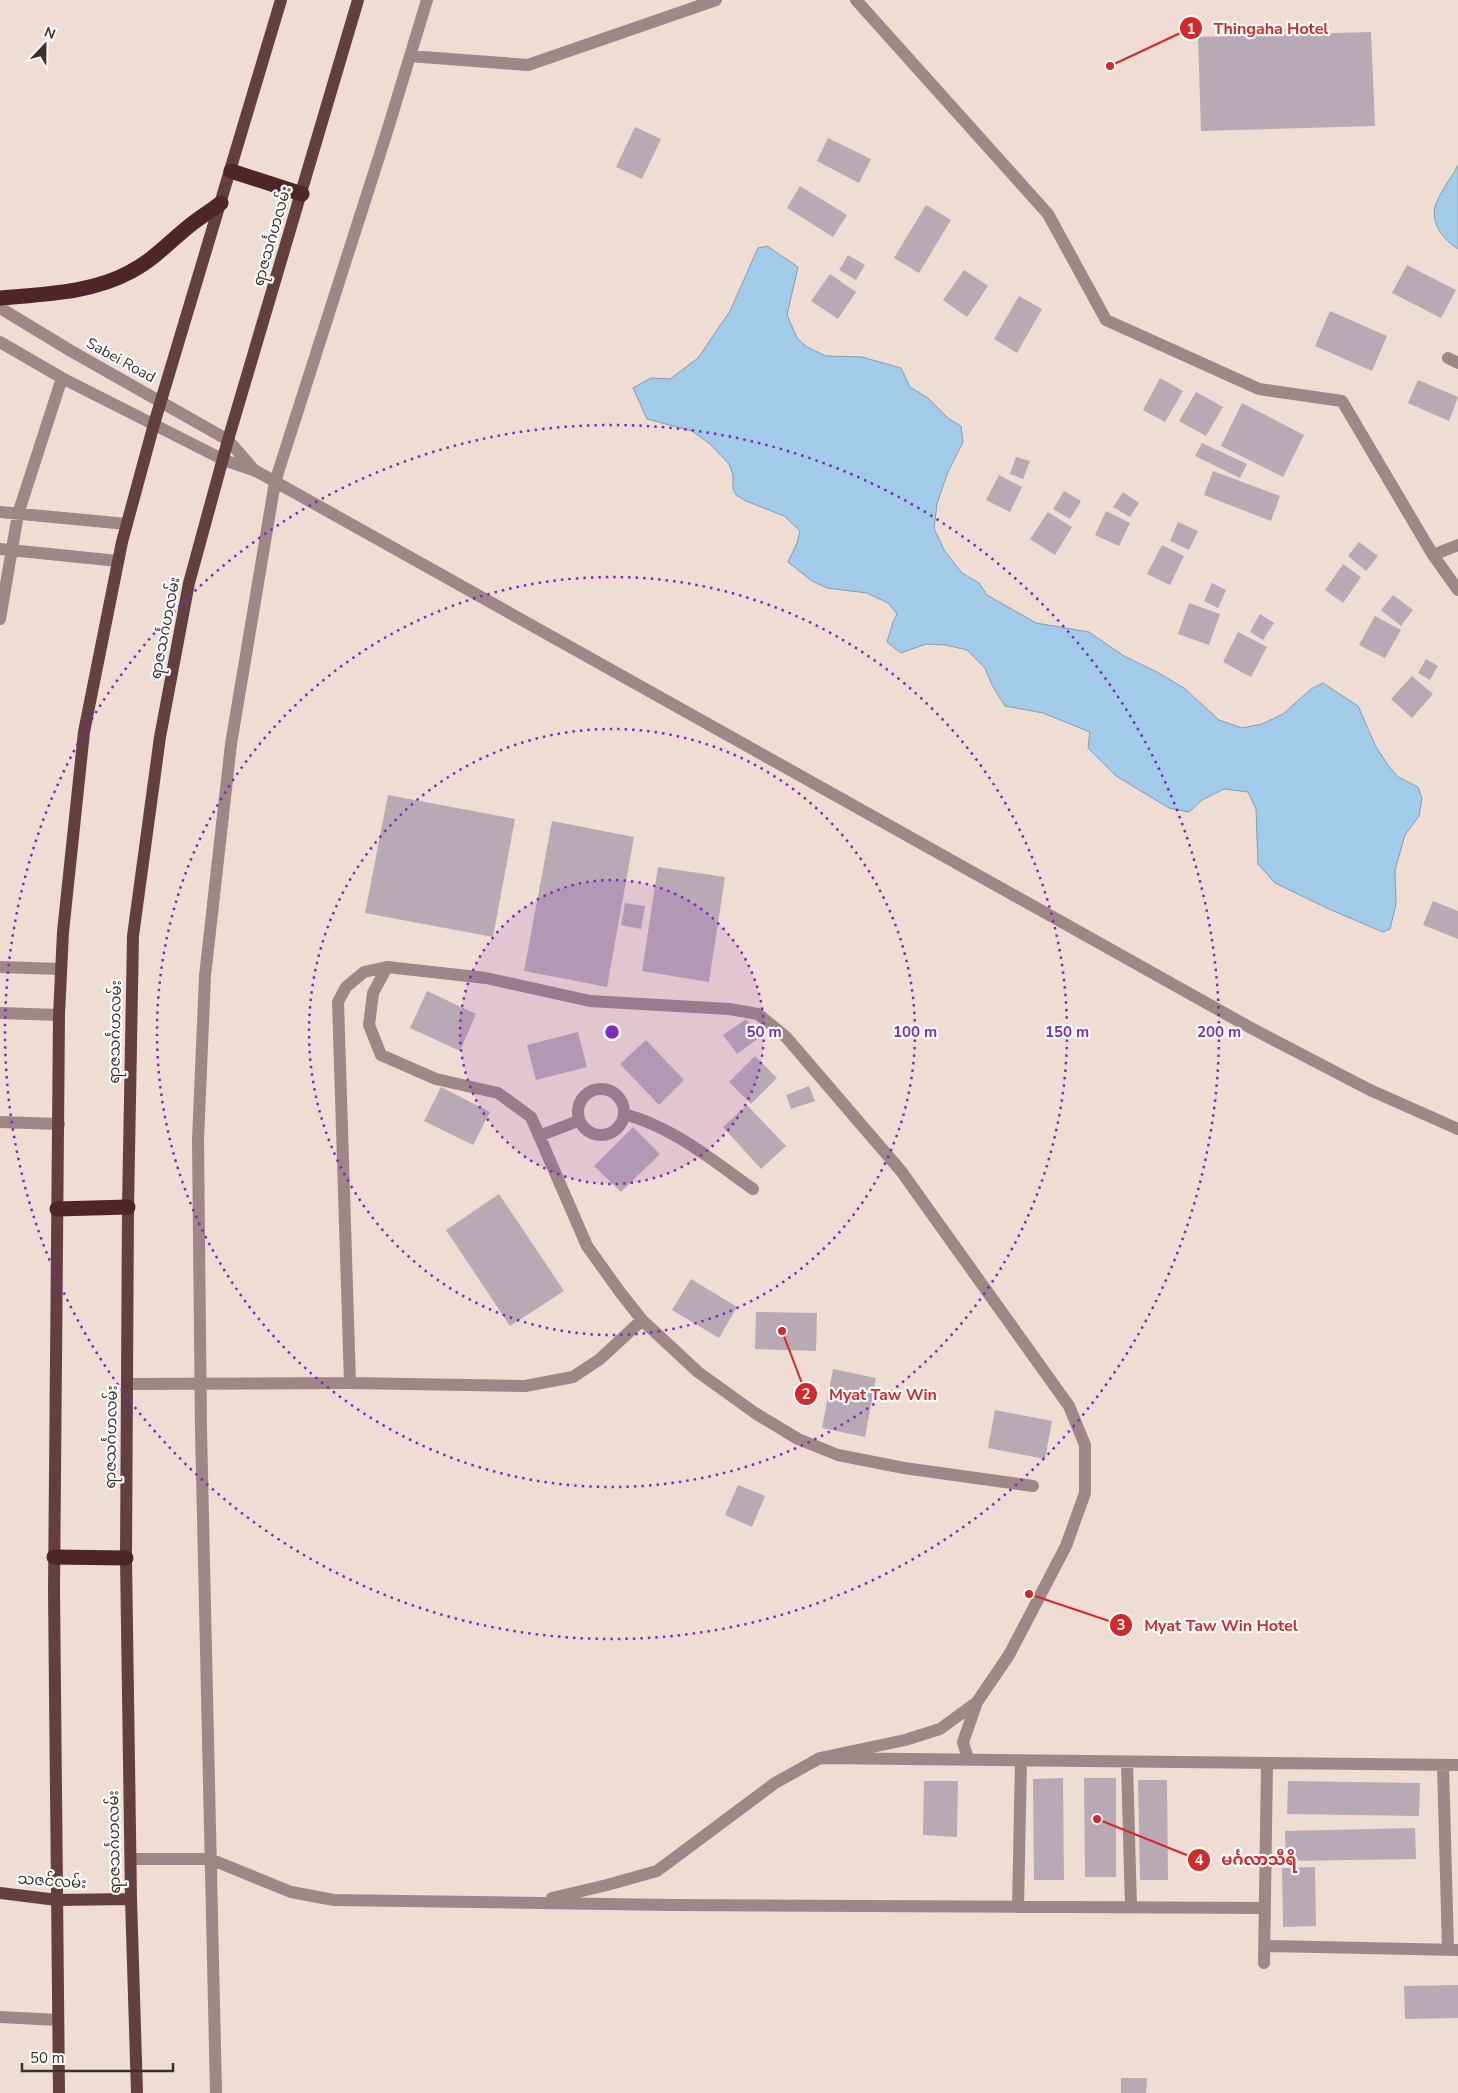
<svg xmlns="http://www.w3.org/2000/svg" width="1458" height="2093" viewBox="0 0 1458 2093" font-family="'Nunito Sans','Noto Sans Myanmar',sans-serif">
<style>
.water{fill:#a1cbe9;stroke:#829db1}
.building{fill:#b9a9b4}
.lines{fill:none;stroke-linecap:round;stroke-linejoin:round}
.minor{stroke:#9e8787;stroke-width:12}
.major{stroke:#643f40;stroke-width:12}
.highway{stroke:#4e2528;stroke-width:15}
.ring{fill:none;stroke:#7b2cbf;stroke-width:2.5;stroke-dasharray:2.5 5}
.labels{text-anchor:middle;stroke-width:4.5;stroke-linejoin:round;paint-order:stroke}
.street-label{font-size:15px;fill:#38312d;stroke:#fff}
.centre{fill:#7b2cbf;stroke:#fff;stroke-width:2.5}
.ring-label{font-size:15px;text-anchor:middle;font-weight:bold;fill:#7b2cbf;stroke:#fff;stroke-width:4.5;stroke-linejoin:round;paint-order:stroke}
.leader{fill:none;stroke:#d62828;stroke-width:2}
.callout-dot{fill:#d62828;stroke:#fff;stroke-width:2}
.mark-label{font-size:15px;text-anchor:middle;font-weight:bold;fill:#fff}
.callout-label{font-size:16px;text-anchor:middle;font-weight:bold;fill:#d62828;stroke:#fff;stroke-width:4.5;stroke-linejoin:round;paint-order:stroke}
</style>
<rect width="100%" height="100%" fill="#efdcd3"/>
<!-- water -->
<path class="water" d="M1458,165V249C1444,240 1431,225 1435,207C1437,197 1453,175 1458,165Z
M767,246L798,267L787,315L797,338L807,347L826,356L862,357L901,368L910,387L928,398L949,419L961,426L963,442L948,472L942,489L937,504L934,528L944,550L962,573L979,583L987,595L1036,623L1089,632L1124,656L1157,672L1184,688L1219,720L1242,728L1262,724L1283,714L1311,689L1323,683L1358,706L1376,747L1388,765L1398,777L1418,787L1422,798L1419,816L1405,835L1395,870L1396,904L1390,929L1383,932L1331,910L1275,883L1258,864L1256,809L1248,792L1224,789L1202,800L1189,812L1169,808L1116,776L1088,748L1090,732L1043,713L1005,706L992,685L985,668L967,650L946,645L926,644L901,653L887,642L893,622L897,614L888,603L867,593L827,588L812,581L788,562L797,543L800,531L784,516L746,501L736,495L733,489V475L729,464L710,444L692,431L647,419L633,388L651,378L670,379L698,358L730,311L758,248Z"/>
<!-- building -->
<path class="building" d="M1371,32L1375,126L1201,131L1198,37Z
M635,127L661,139L642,179L616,167Z
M828,138L871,159L859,183L817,161Z
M800,186L847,215L833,237L787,208Z
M926,205L951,220L919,273L894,258Z
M848,255L865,265L856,280L839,270Z
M1407,265L1456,290L1441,318L1392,293Z
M964,270L988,286L967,317L943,300Z
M830,274L856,292L838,319L811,301Z
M1019,296L1042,309L1017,353L994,339Z
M1330,311L1387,336L1372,371L1315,346Z
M1160,378L1183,391L1165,422L1143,410Z
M1418,380L1458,397L1449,421L1408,403Z
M1196,392L1223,407L1206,436L1179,421Z
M1242,403L1304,435L1283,477L1221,446Z
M1202,443L1247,464L1240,478L1195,456Z
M1016,457L1030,461L1023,479L1010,474Z
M1213,471L1280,496L1271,521L1204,495Z
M999,475L1022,487L1010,512L986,500Z
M1064,491L1081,501L1070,519L1053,509Z
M1123,492L1139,503L1130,517L1113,507Z
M1106,511L1130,523L1119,546L1095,535Z
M1048,512L1072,527L1055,555L1030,539Z
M1178,522L1198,531L1189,550L1170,541Z
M1359,542L1378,556L1366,571L1348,556Z
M1162,545L1184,556L1170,585L1147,574Z
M1343,564L1361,577L1343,603L1325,590Z
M1212,583L1226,590L1218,608L1204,601Z
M1393,595L1413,610L1401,626L1381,610Z
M1189,603L1220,614L1209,645L1178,634Z
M1260,614L1274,623L1263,640L1250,632Z
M1375,616L1401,630L1385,658L1359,645Z
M1238,632L1267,647L1251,677L1223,662Z
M1426,659L1438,666L1430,680L1418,673Z
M1412,676L1433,694L1412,718L1391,699Z
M388,795L515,819L493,937L365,913Z
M552,821L634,837L607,987L524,971Z
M658,867L725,877L709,982L642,971Z
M1433,901L1458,911V939L1423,925Z
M625,903L645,906L641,929L621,925Z
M427,991L476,1014L460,1051L410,1028Z
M746,1019L760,1037L737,1054L723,1035Z
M578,1032L587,1067L536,1080L527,1045Z
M646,1040L684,1080L659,1105L620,1064Z
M755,1056L777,1078L751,1104L729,1082Z
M809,1086L815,1101L791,1109L786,1095Z
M441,1087L490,1112L473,1145L424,1121Z
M747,1105L786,1146L761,1169L723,1127Z
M633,1127L660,1154L621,1192L594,1166Z
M499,1194L564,1291L510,1326L446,1230Z
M691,1279L737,1307L719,1338L672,1310Z
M756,1312L817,1313L816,1351L755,1349Z
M833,1369L876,1378L865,1437L822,1428Z
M995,1410L1052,1421L1045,1459L988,1448Z
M738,1485L765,1496L752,1527L725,1515Z
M1063,1778L1064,1880H1034L1033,1779Z
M1084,1778H1116V1877H1085Z
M1138,1780H1167L1168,1880H1140Z
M924,1781H958L957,1837L923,1835Z
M1288,1781L1420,1783L1419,1816L1287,1814Z
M1415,1828L1416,1859L1286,1861L1285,1831Z
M1315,1867L1316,1926L1283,1927L1282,1868Z
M1458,1985V2018L1405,2019L1404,1986Z
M1121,2078H1147L1146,2093H1121Z"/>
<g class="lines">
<!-- minor -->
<path class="minor" d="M856,0L1048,214L1106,320L1259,389L1342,401L1433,555
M410,56L528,65L716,0
M0,308L71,351L228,440L255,471
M0,342L62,378L224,460L256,471L1251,1028L1370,1090L1458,1129
M1448,358L1458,363
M0,512L127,524
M1458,545L1433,555L1458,590
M0,549L118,561
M0,619L18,514L62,378
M0,967L60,969
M387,967L373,993L369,1025L381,1055L436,1079L498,1093L531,1117L587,1246L620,1292L642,1320L698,1372L755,1413L798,1439L838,1455L904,1468L1033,1486
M0,1013L59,1015
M578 1112a23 23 0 1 1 46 0a23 23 0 1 1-46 0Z
M624,1114C673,1127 712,1160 753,1189
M0,1122L59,1124
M539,1136L578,1121
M350,1383L338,1002L346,987L364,972L387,967L486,978L590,1001L729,1009L758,1014L786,1037L901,1171L1069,1406L1085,1445V1493L1066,1546L1009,1655L977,1702L940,1729L905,1740L820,1758
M128,1384L350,1383L525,1386L573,1377L600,1359L642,1320
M968,1759L963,1742L977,1702
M1127,1762L1131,1907
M1443,1765L1448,1949
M132,1859H210L291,1892L334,1900L672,1905L1264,1908
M552,1898L607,1885L657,1871L775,1783L820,1758L1458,1765
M1018,1907L1021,1760
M1265,1946L1458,1950
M1264,1963L1267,1763
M0,2017L58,2020
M216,2093L201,1429L198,1140L205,976L231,744L275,482L386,135L427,0"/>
<!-- major -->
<path class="major" d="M0,1893L57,1900L131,1899
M59,2093L54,1590L59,1015L63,932L84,732L122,542L154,424L281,0
M137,2093L131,1899L126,1558L128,1207L133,936L160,737L189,583L228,440L358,0"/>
<!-- highway -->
<path class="highway" d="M231,171L302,194
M0,298C43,294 92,293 130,272C154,260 172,239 193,223C202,216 212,210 221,203
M57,1209L128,1207
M54,1557L126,1558"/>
</g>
<!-- distance rings -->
<circle cx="612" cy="1032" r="152" fill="#7b2cbf" fill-opacity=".12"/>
<g class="ring">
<circle cx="612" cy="1032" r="152"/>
<circle cx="612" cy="1032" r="303"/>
<circle cx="612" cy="1032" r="455"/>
<circle cx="612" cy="1032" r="607"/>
</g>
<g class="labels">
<!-- street labels -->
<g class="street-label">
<text transform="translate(272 236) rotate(-74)" y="5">ရာဇသင်္ဂဟလမ်း</text>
<text transform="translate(121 360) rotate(29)" y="5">Sabei Road</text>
<text transform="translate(165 628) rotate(-79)" y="5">ရာဇသင်္ဂဟလမ်း</text>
<text transform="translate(115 1032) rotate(-89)" y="5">ရာဇသင်္ဂဟလမ်း</text>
<text transform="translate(111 1437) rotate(-89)" y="5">ရာဇသင်္ဂဟလမ်း</text>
<text transform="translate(114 1842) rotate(-91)" y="5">ရာဇသင်္ဂဟလမ်း</text>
<text transform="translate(52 1881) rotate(4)" y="5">သဇင်လမ်း</text>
</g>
</g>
<circle cx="612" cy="1032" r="8" class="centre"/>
<g class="ring-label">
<text x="764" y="1037">50 m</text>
<text x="915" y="1037">100 m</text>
<text x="1067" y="1037">150 m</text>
<text x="1219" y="1037">200 m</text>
</g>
<!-- callouts -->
<path class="leader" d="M1110 66L1191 28M782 1331L806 1394M1029 1594L1121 1625M1097 1819L1199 1860"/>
<g class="callout-dot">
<circle cx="1110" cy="66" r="5"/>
<circle cx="782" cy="1331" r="5"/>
<circle cx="1029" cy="1594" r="5"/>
<circle cx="1097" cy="1819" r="5"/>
<circle cx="1191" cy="28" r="12"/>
<circle cx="806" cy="1394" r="12"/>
<circle cx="1121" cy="1625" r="12"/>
<circle cx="1199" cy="1860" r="12"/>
</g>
<g class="mark-label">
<text x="1191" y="34">1</text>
<text x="806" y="1399">2</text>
<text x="1121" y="1630">3</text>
<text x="1199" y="1865">4</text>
</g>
<g class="callout-label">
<text x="1271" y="34">Thingaha Hotel</text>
<text x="883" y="1400">Myat Taw Win</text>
<text x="1221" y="1631">Myat Taw Win Hotel</text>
<text x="1259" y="1865">မင်္ဂလာသီရိ</text>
</g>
<!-- north arrow -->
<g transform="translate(45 45) rotate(22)" stroke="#ffffff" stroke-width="4" paint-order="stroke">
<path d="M0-4L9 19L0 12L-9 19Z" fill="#38312d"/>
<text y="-8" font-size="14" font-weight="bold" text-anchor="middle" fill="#38312d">N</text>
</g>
<!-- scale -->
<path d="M22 2063v8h151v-8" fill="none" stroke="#38312d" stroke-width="2.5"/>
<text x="30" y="2063" font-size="15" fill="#38312d" stroke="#ffffff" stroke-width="4" paint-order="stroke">50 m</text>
</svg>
